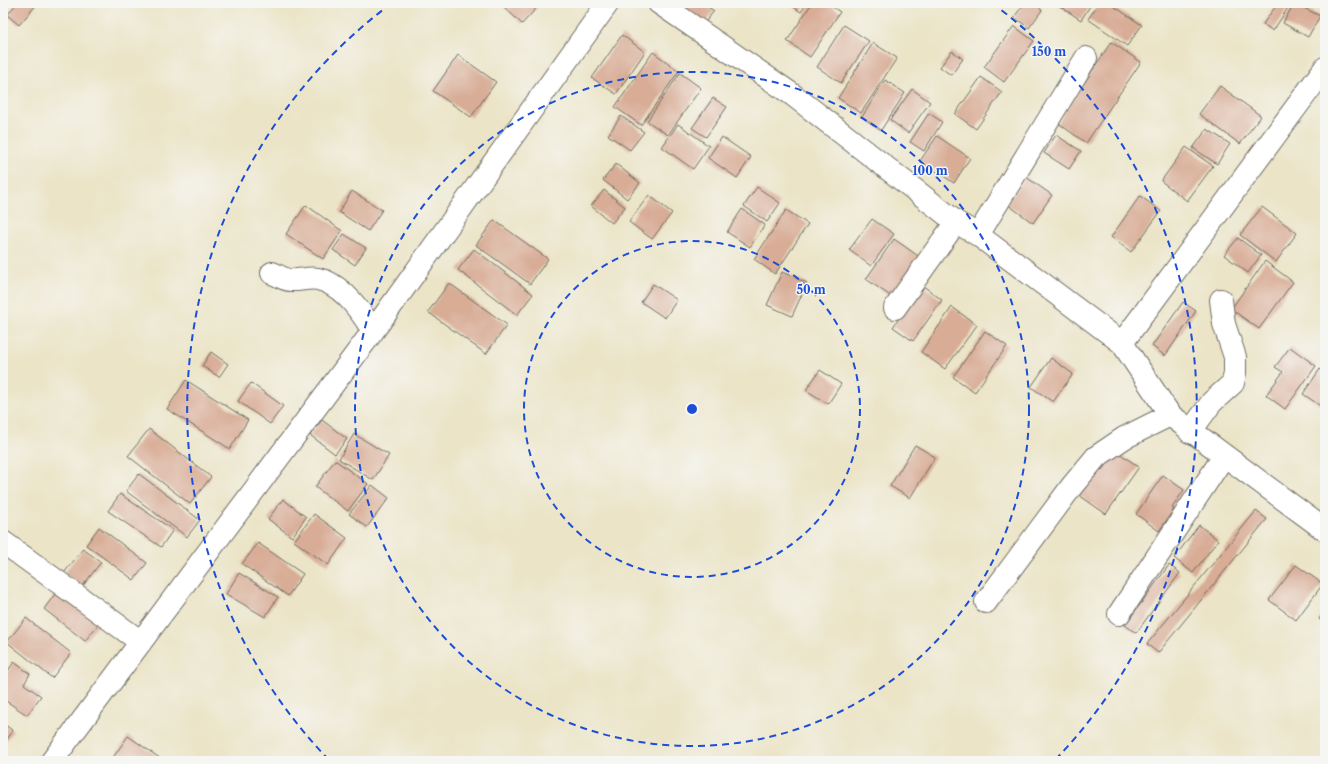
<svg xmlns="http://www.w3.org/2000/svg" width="1328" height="764" viewBox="0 0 1328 764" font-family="'Libre Caslon Text',serif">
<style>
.building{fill:#d8ac95}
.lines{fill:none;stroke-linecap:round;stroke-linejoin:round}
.minor-casing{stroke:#6e6c62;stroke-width:24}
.minor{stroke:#fff;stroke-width:22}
.ring{fill:none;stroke:#1d4ed8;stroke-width:2;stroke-dasharray:7 5}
.centre{fill:#1d4ed8;stroke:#f6f6f2;stroke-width:2}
.ring-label{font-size:12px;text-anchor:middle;font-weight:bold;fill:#1d4ed8;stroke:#f6f6f2;stroke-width:3;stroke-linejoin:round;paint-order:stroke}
</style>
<rect width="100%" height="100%" fill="#f6f6f2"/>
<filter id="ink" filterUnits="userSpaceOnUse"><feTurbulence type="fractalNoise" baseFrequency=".025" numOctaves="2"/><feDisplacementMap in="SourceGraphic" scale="8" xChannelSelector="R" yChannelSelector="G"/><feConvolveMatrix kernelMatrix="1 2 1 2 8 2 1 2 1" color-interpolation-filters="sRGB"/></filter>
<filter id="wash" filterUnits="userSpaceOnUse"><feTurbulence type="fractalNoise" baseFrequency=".012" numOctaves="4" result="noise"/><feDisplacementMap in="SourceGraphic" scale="16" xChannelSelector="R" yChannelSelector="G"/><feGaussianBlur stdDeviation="0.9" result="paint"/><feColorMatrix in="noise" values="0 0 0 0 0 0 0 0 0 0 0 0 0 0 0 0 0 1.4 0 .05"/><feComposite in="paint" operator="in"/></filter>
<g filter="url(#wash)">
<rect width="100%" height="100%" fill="#ebe4c7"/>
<g id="blocks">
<!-- building -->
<path class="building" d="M17,3H38L19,25L7,15Z
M502,3H541L522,24L501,4Z
M679,3H702L714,11L703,25L677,6Z
M788,3H807L801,12Z
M812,3H827L840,12L810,57L787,41Z
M1025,3H1033L1042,10L1029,28L1014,17Z
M1055,3H1092L1081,20Z
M1099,3H1109L1142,25L1127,46L1088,19Z
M1278,3H1291L1273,31L1263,24Z
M1294,3L1320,16L1308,37L1283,23Z
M844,25L869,41L841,83L817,67Z
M1014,26L1034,41L1004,82L984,67Z
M622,35L645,52L616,94L592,78Z
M1111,42L1141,62L1086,143L1058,123Z
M873,43L897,58L861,113L838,98Z
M952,51L963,59L951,75L940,67Z
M653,52L679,71L641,125L615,107Z
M458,55L496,82L471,117L433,91Z
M680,73L701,88L668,135L647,121Z
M981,77L1002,92L976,129L955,114Z
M885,80L905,93L881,130L862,117Z
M1220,86L1261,116L1240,144L1199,114Z
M912,89L930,102L908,133L890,120Z
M713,98L727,107L706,137L692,128Z
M929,113L942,122L924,151L910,142Z
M621,116L644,132L630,150L608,135Z
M678,124L709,146L693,169L662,147Z
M1207,129L1230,144L1217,164L1193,148Z
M1056,135L1081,151L1069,169L1044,153Z
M937,136L970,158L954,183L920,161Z
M722,137L751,157L737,178L708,158Z
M1186,147L1213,166L1187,201L1161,181Z
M616,164L640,183L627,199L603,180Z
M1026,177L1052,195L1033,223L1007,204Z
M757,187L780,203L767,222L744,206Z
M604,190L625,207L612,223L591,206Z
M352,191L382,210L368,231L339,212Z
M649,195L672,213L652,239L629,222Z
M1140,196L1161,211L1131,252L1111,237Z
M306,205L342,231L323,259L286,234Z
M1262,207L1297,233L1276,262L1240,235Z
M742,209L765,225L750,247L727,232Z
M786,210L808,224L775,274L754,259Z
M872,219L894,234L871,266L849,250Z
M494,220L548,259L530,284L476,245Z
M344,234L366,248L355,265L333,250Z
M1238,238L1261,255L1248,273L1224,255Z
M894,239L924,260L896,300L866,279Z
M474,249L533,294L517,315L458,270Z
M1265,261L1293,282L1259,329L1231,309Z
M782,272L807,283L792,316L767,305Z
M449,283L507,325L486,354L428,312Z
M653,284L677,300L665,318L641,302Z
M922,285L942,300L913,341L893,327Z
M1183,302L1196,311L1165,356L1152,346Z
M952,307L977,325L945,369L921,352Z
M985,331L1007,346L975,392L953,377Z
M1290,347L1316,366L1285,409L1266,395L1283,372L1275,367Z
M211,352L228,364L219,377L202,366Z
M1051,358L1073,374L1053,402L1031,387Z
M1320,369L1325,373V409L1303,394Z
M820,370L841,384L828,404L806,390Z
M186,380L248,420L230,449L167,409Z
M251,383L283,406L270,424L238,401Z
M322,420L347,439L335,454L310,435Z
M149,429L211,477L190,504L128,456Z
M354,434L389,455L373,480L339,459Z
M915,445L935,457L910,498L890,486Z
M1116,451L1139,467L1106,514L1076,493L1095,465L1102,470Z
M335,460L368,484L348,511L315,487Z
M139,474L200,520L187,537L126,491Z
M1163,475L1184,490L1172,508L1174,509L1159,531L1136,514Z
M372,485L389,498L367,527L349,514Z
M120,494L173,530L161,547L108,511Z
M283,499L306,517L292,537L268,519Z
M1256,511L1267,519L1158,653L1147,644Z
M314,514L347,538L328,565L294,541Z
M1199,525L1218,540L1193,573L1174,558Z
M99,527L147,563L134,580L86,545Z
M258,543L303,574L288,596L242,564Z
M83,549L101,562L82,587L64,573Z
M1169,565L1180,573L1136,633L1125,625Z
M1296,565L1323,584L1296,620L1269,600Z
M239,573L278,597L265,617L226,594Z
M58,590L100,622L85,641L44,609Z
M1325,610V623L1319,619Z
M26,618L71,653L52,678L7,642Z
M14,662L30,674L24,684L41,696L27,715L3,699V678Z
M3,723L13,731L3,745Z
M128,736L164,761H115L112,759Z"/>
</g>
</g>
<g filter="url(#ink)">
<use href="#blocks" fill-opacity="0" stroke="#6e6c62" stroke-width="1"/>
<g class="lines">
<defs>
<path id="minor" d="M659,3L793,95L956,222L978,235L1122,343L1170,415L1325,530
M978,235L1086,58
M272,273C278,275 284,280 290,280C299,281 309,277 318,279C342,284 361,311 373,331
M895,308L956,222
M1122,343L1325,68
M1190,432L1212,402L1233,383L1235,373V357L1224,324L1221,300
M3,542L141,642
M986,602L1072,486L1096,457L1124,438L1170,415
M1119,614L1224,456
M52,761L379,323L608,3"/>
</defs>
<!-- minor casing -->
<use href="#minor" class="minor-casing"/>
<!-- minor -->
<use href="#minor" class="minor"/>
</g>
</g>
<!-- distance rings -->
<g class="ring">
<circle cx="692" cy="409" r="168"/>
<circle cx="692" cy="409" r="337"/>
<path d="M329 760A505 505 0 0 1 392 3M992 3A505 505 0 0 1 1055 760"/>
</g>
<circle cx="692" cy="409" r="6" class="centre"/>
<g class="ring-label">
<text x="1049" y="56">150 m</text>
<text x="930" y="175">100 m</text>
<text x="811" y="294">50 m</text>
</g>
<!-- margin -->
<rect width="1328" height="764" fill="none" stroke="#f6f6f2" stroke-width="16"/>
</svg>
